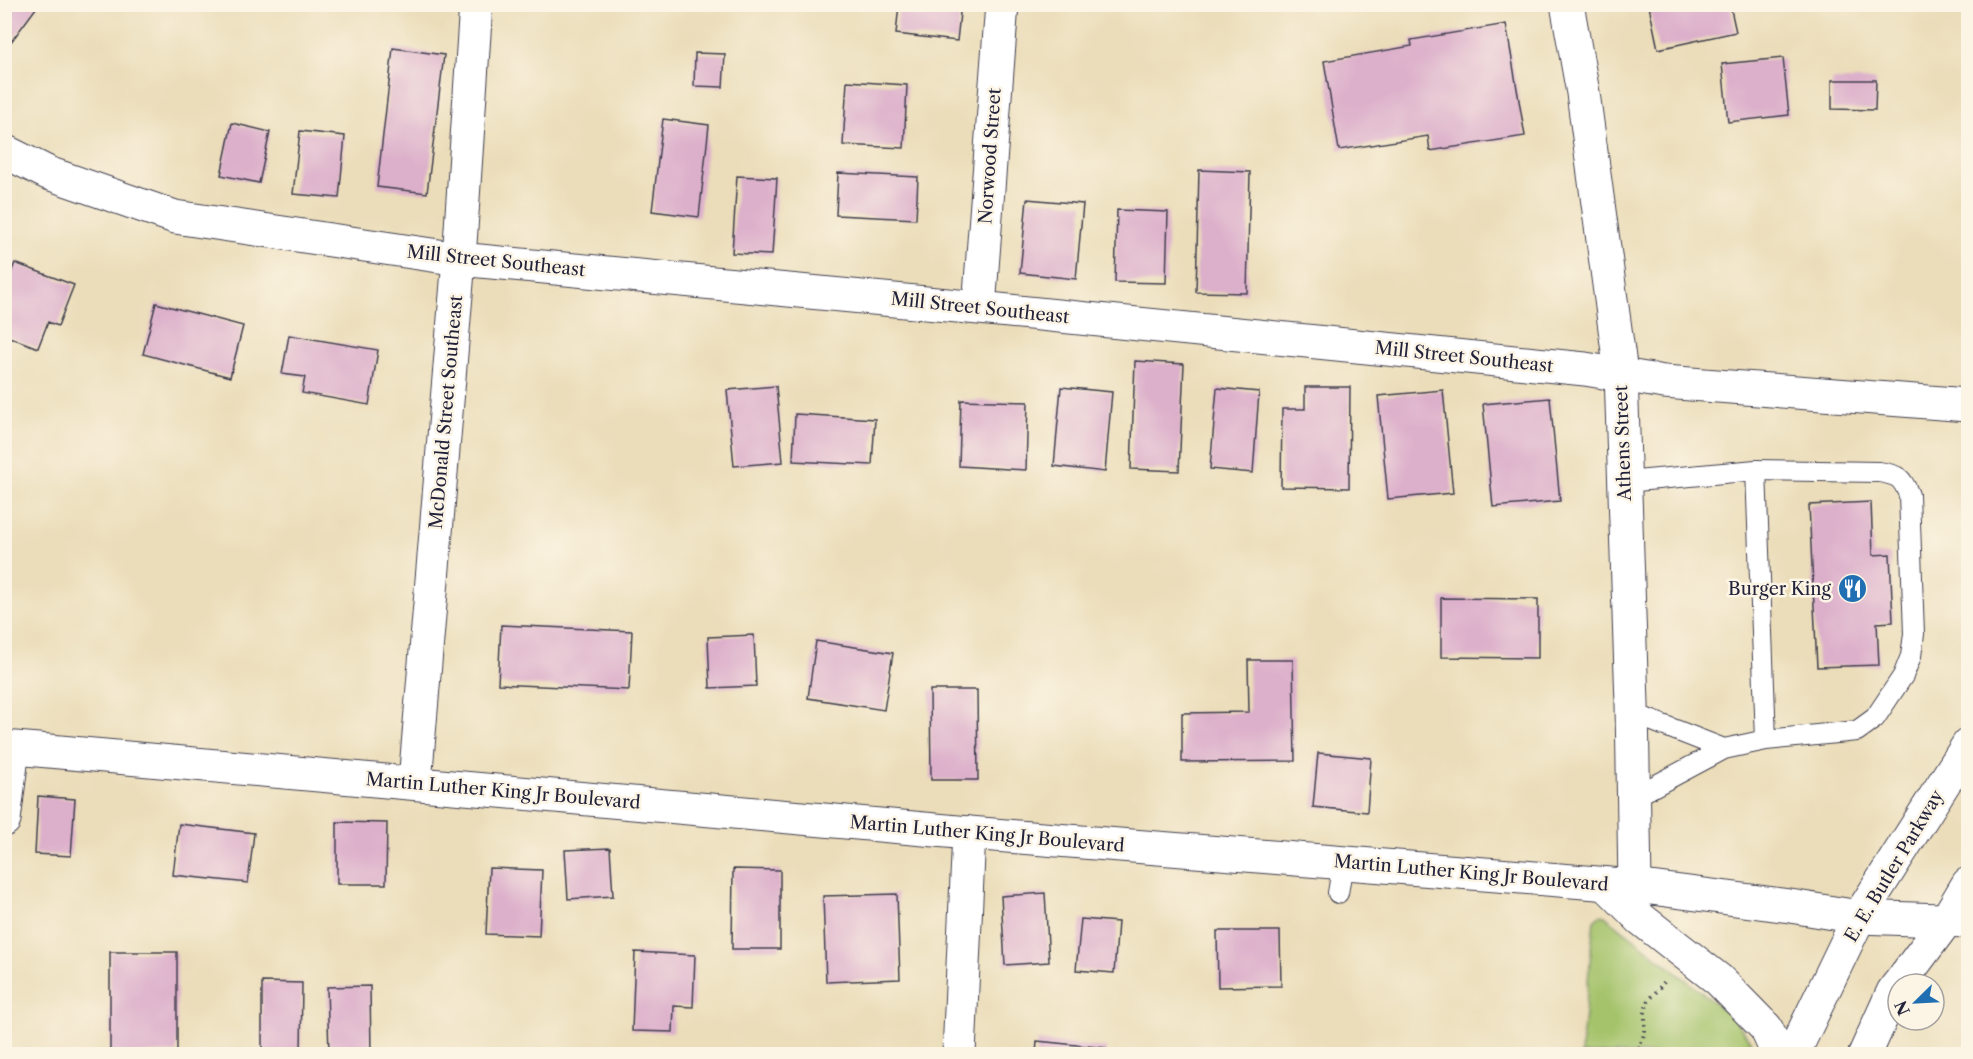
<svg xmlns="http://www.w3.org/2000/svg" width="1973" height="1059" viewBox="0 0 1973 1059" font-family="'Libre Caslon Text',serif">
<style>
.green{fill:#a4c36b;stroke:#637253;stroke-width:1.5}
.building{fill:#dcafca}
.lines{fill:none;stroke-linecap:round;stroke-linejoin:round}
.service-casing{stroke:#403e4e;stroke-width:22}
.minor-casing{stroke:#403e4e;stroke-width:35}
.secondary-casing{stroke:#403e4e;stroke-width:35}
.trunk-casing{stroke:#403e4e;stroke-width:35}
.path{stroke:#403e4e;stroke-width:4;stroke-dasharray:1.5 4.5;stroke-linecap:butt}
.service{stroke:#fff;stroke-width:20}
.minor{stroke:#fff;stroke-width:33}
.secondary{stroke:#fff;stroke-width:33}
.trunk{stroke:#fff;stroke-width:33}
.labels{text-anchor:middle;stroke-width:5;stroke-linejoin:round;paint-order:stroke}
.street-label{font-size:18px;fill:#22223b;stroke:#fcf5e5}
.poi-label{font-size:18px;fill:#22223b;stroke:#fcf5e5;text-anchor:end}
</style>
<rect width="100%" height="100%" fill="#fcf5e5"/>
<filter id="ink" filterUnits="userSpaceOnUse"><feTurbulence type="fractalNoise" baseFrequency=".0167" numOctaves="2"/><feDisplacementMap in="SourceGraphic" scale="12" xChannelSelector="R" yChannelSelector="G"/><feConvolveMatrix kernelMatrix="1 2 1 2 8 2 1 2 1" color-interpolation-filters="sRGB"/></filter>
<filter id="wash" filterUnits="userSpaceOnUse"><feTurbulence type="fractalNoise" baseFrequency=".008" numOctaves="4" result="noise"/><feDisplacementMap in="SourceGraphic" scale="24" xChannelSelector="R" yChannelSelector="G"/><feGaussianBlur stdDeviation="1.35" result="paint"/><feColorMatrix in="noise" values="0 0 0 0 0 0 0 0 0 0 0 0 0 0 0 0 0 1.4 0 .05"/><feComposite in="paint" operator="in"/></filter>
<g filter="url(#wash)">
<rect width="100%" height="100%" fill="#ebddb9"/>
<!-- green -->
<path class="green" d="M1600,915L1605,916L1735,1019L1754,1047L1756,1054H1581L1594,920Z"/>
<g id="blocks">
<!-- building -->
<path class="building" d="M4,4H39L11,42L4,37Z
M899,4H961L957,41L896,34Z
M1656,5H1730L1736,32L1658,49L1649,6Z
M1506,24L1525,136L1430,151L1428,136L1339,150L1324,61L1412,46L1411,40Z
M393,48L444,55L427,193L377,187Z
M695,53L725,54L723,87L694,86Z
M1783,58L1789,115L1728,122L1722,64Z
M1832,80H1876L1875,110L1832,109Z
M847,81L907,85L904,148L843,145Z
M663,119L709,125L699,217L652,211Z
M232,123L270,132L259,183L221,175Z
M300,131L345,136L339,198L293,194Z
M1199,170L1250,172L1247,293L1196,292Z
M838,173L918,177L916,219L836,215Z
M737,176L777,178L772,255L732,253Z
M1027,199L1083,204L1076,279L1020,273Z
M1117,210L1168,212L1166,283L1115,282Z
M15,263L74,285L58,326L48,322L38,348L4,335V290Z
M156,303L243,326L230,377L143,354Z
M289,335L378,350L369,405L302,393L305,377L282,374Z
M1135,361L1184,364L1179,471L1131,469Z
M776,386L783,462L734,466L727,390Z
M1061,387L1112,392L1105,472L1054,466Z
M1305,387H1350L1349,488L1281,487L1282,409H1305Z
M1217,388L1259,392L1253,473L1210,469Z
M1443,390L1453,493L1388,499L1378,396Z
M1550,398L1560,501L1493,507L1483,404Z
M961,400L1028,402L1026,470L959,466Z
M795,414L875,419L872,465L793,461Z
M1871,502L1873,555L1890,554L1893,622L1877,623L1879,665L1817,667L1809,505Z
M1441,598L1538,599V658L1441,657Z
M501,625L632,631L629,690L498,684Z
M754,635L756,686L710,688L708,637Z
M816,641L893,653L884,710L808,698Z
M1248,660H1293L1295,761L1182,762V713L1249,712Z
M930,690H977L978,780H931Z
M1318,753L1371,758L1367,812L1313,807Z
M38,796L75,799L71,856L35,854Z
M337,822L387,823L386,884H337Z
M179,824L254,833L248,883L173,875Z
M610,848L613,896L568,899L565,850Z
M489,868L542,870L539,936L486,934Z
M733,869L780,870V949H732Z
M1045,893L1049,962L1005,965L1001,896Z
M897,894L900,979L826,982L823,896Z
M1081,919L1118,922L1114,973L1076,970Z
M1217,931H1280L1281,986L1218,987Z
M110,952H177V1053H110Z
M635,952L695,955L693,1007L674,1006L673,1032L632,1031Z
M262,982L302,983L301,1054H262Z
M370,986L371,1054H329L327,987Z
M1037,1041L1106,1048V1054H1036Z
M877,1050V1054H805V1051Z"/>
</g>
</g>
<g filter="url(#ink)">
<use href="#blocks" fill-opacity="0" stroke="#403e4e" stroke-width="1.5"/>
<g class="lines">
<defs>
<path id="service" d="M1625,482L1756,470L1766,740
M1632,713L1724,749
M1634,797L1724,749L1766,740L1857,731L1875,718L1903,676L1911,656L1914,634L1909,495C1902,477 1898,475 1879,472L1756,470
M1338,893L1343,863"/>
<path id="minor" d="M1567,4L1583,93L1621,373L1632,704L1635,886
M4,151L48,173L175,217L459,259L979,308L1585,369L1664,382L1968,405
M979,308L1002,4
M415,782L459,259L476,4
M4,820L13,748
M959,1054L969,833"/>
<path id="secondary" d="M4,747L969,833L1635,886L1790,906L1859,917L1968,921"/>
<path id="trunk" d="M1606,884L1641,919L1719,980L1766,1028L1778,1054
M1899,984L1946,921L1968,884
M1793,1054L1859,917L1968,745
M1865,1054L1893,992L1898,985"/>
</defs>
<!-- service casing -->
<use href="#service" class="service-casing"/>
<!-- minor casing -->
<use href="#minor" class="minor-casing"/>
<!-- secondary casing -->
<use href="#secondary" class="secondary-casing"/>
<!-- trunk casing -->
<use href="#trunk" class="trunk-casing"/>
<!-- path -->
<path class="path" d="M1637,1054L1645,1032V1013L1647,1003L1665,981"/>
<!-- service -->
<use href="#service" class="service"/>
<!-- minor -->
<use href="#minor" class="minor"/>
<!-- secondary -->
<use href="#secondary" class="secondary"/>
<!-- trunk -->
<use href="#trunk" class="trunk"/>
</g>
</g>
<!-- icons -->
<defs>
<symbol id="restaurant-disc" viewBox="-11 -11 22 22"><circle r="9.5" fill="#1f6fb2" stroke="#fcf5e5"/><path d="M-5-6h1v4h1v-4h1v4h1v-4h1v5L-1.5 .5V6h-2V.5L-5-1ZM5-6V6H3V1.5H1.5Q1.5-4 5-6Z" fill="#fff"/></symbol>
</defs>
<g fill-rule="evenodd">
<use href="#restaurant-disc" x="1836" y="572" width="33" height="33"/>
</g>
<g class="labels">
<!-- street labels -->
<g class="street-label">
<text transform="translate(990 156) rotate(-86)" y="6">Norwood Street</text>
<text transform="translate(496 261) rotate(6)" y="6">Mill Street Southeast</text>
<text transform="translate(980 308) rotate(6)" y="6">Mill Street Southeast</text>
<text transform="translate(1464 357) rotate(6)" y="6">Mill Street Southeast</text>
<text transform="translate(446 412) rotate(-85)" y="6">McDonald Street Southeast</text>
<text transform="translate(1623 443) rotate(-92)" y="6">Athens Street</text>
<text transform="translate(503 791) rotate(5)" y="6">Martin Luther King Jr Boulevard</text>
<text transform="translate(987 834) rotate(5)" y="6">Martin Luther King Jr Boulevard</text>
<text transform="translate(1894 866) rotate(-59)" y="6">E. E. Butler Parkway</text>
<text transform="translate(1471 873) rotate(5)" y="6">Martin Luther King Jr Boulevard</text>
</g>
<!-- poi labels -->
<g class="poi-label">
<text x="1831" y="595">Burger King</text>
</g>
</g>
<!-- margin -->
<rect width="1973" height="1059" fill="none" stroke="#fcf5e5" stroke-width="24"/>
<!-- north arrow -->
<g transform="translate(1916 1002) rotate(246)"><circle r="28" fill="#fcf5e5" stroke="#a5a1a1" stroke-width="1.5"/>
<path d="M0-4.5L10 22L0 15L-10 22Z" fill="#1f6fb2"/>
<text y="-9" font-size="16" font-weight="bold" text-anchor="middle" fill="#22223b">N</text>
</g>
</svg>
